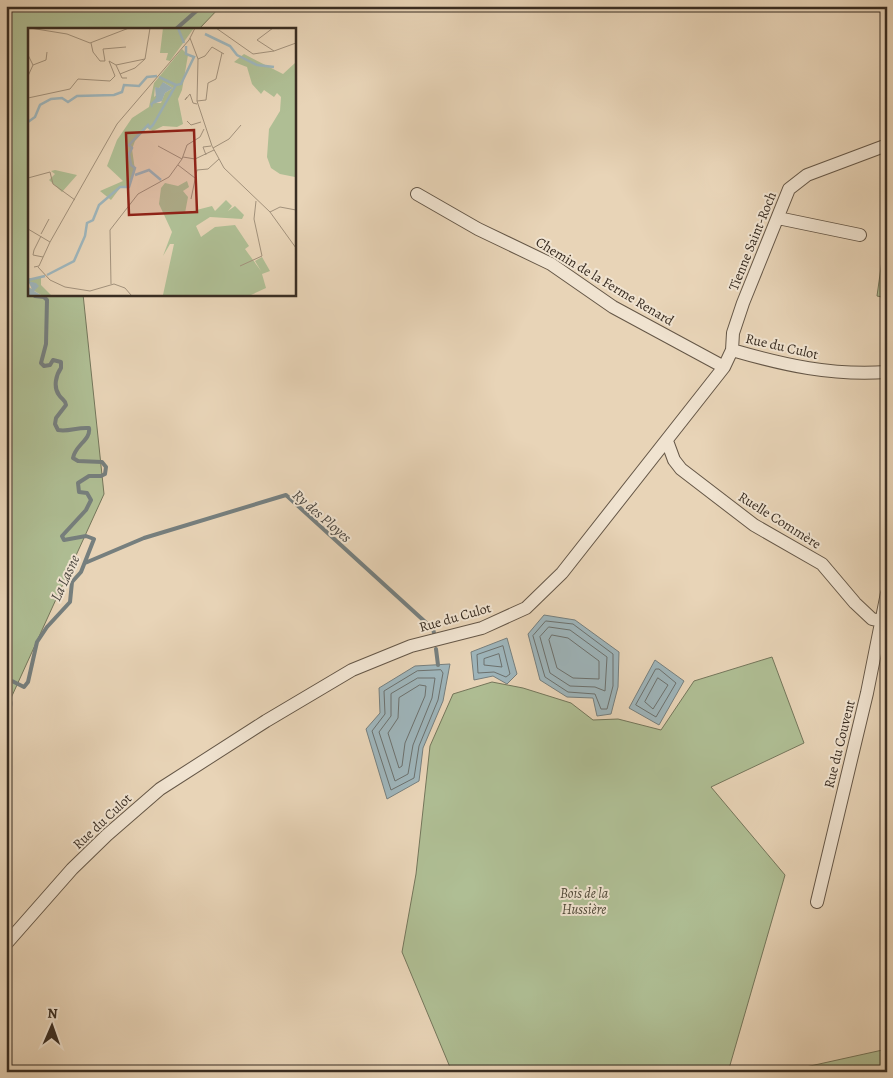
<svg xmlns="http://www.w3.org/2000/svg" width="893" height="1078" viewBox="0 0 893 1078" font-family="Alegreya,serif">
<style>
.green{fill:#afbe94;stroke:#74765b}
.water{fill:#9eb5bb;stroke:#767f7e}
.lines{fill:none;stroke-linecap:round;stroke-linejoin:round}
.shore{stroke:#6c716e;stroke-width:1}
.stream{stroke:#767f7e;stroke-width:4}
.minor-casing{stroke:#655747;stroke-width:14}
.minor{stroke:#f0e3d0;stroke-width:12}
.labels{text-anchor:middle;stroke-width:4;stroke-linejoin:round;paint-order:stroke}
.street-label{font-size:14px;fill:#392d22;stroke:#f0e3d0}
.park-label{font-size:14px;font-style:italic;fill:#514a39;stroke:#f0e3d0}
.water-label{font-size:15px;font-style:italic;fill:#4d4841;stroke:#f0e3d0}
.inset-river{fill:none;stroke:#9eb5bb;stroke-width:2.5}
.inset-road{fill:none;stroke:#a2917b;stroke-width:1}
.view{fill:#8f2418;fill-opacity:0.15;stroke:#8f2418;stroke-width:2.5}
.inset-edge{fill:none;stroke:#392d22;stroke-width:2.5}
</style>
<rect width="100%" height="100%" fill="#e8d4b7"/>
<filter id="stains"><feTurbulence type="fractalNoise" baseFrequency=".004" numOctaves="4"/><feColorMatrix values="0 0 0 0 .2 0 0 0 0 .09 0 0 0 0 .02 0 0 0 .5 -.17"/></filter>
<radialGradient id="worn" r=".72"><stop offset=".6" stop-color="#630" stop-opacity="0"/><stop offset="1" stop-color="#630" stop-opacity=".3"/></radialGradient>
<!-- green -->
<path class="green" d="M6,6H221L199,29H29V294H83L104,494L6,709Z
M887,252V298L877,296L883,253Z
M772,657L804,743L711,787L785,875L728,1072H452L402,952L416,874L430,746L453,694L492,682L523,688L571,703L593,720L618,719L661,730L694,681Z
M887,1049V1072H783Z"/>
<!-- water -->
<path class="water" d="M544,615L575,620L619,652L618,687L611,714L597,716L593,698L567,697L540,680L528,634Z
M507,638L517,674L507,684L493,676L474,680L471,652Z
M655,660L684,681L659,725L629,708Z
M450,664L443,701L423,748L419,781L387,799L366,729L380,713L379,688L415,666Z"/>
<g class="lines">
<!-- shore -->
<path class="shore" d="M546,621L573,624L613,654V686L607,709H601L595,694L568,692L545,677L533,636Z
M549,627L570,630L607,657L605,691L595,687L570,686L550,673L540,637Z
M552,635L568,638L599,661V679L573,678L557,668L549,640Z
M503,646L510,674L506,677L494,672L478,673L477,655Z
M499,654L502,667L484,665V659Z
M656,669H659L676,683L656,717L636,705Z
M441,670L443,673L438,700L419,746L414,778L391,790L372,731L385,714L384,691L417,671Z
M418,678H435L432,698L413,745L408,774L395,781L379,732L391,716V694Z
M658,678L668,685L653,709L645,702Z
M420,685L426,686L425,696L405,743L402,766L399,768L388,733L398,718L399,698Z"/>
<!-- stream -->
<path class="stream" d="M176,29L202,6
M29,162V172
M85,563L144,538L286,495L433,629L434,633
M436,649L438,665
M6,684L8,679L24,687L28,682L37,642L47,627L70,602L72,582L81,572L94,539L86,536L64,540L62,536L86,510L91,500L87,493L79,492L78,483L89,476H101L105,474L106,467L102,462L78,461L73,458C75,445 91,440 89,428C77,427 69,432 58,430L55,424L56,418L66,405C65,399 62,400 59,395C53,387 56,375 61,368V362L53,360L50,365L44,366L41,363L46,344L47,300L44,297L35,296L34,294
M6,692C11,701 13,705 6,714"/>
<defs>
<path id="minor" d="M417,194L478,229L551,264L613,307L724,367
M778,218L860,235
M732,350C784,365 832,376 887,372
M667,441L674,460L681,469L754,525L822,564L855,603L872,619L881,621
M817,902L867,693L887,593
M6,944L72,869L107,835L160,789L266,721L352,670L411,646L482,628L526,608L562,573L724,367L732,350L733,333L743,303L789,189L807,175L887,145"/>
</defs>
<!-- minor casing -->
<use href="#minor" class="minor-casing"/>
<!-- minor -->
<use href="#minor" class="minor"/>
</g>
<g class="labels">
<!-- street labels -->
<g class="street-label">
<text transform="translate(752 241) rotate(-68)" y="5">Tienne Saint-Roch</text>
<text transform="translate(605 281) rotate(31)" y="5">Chemin de la Ferme Renard</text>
<text transform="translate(782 346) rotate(13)" y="5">Rue du Culot</text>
<text transform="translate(780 520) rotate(32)" y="5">Ruelle Commère</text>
<text transform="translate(455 617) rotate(-16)" y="5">Rue du Culot</text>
<text transform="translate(839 744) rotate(-76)" y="5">Rue du Couvent</text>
<text transform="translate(102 821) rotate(-43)" y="5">Rue du Culot</text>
</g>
<!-- park labels -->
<g class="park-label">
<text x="584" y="898">Bois de la<tspan x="584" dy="16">Hussière</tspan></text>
</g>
<!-- water labels -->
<g class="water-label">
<text transform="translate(322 516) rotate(41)" y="5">Ry des Ployes</text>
<text transform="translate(65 578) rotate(-65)" y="5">La Lasne</text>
</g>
</g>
<!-- overview -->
<g transform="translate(28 28)">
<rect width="268" height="268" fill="#e8d4b7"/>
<path d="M135,0H166L142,33L138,32L140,25H132ZM154,21L160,27L154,62L150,71L155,96L149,99L135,98L125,103L119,100L107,113L104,121L107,142L100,160H92L83,172L72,163L95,153L79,138L89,112L104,90L121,79L126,55ZM135,54L145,60L137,65L133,75H125L133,67L132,64L126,69L127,59L134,63L131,59L136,58ZM216,26L255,46L267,35V149L252,146L243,140L239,129L241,101L252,83L253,69L249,65L246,69L236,62L233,66L224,56L219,39L206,34ZM27,142L49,147L34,164L21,152L27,146L23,143ZM159,153L161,159L155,163L160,169L157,185L184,178L187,183L198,172L204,178L200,183L207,178L216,187L214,191L182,189L168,198L173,209L187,199L207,197L221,218L217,221L233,243L227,233L234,229L242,243L234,246L238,260L223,267H135L146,216H142L135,228L144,204L131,176L133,160L137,155L150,158ZM0,250H13V257L23,267H13L0,259L4,261Z" fill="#afbe94" fill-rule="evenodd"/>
<path d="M135,54L145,60L137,65L134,73L125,76L124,80L122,76L128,70L127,59L131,60ZM0,253L8,255L11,258L6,263L13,267H0V259L4,261Z" fill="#9eb5bb"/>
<path class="inset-river" d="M150,0L156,15M177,6L202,18L209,27L229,37L246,39M131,49L148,57M0,94L7,89L12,77L23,71L34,70L40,74L49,68L86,67L94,64L96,57L111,58L119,49L129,48M107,147L121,142L133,152M19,247L46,233L57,208L59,195L65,192L71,177L92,159H101L107,140L103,137L101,126L104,120L101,117L120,97L122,100L125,97L148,57L153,56L166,29L158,26V18M0,252L17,248"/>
<path class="inset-road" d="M2,0L39,6L62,15L101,0M188,0L225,26L246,23L268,15M245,0L229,12L246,23M162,10L170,31L169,73L184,118L196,140L242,184L268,220M63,15L65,24L72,33H77M0,27L5,37L0,48M117,31L122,0M170,31L177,28L184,19L196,26M77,33L75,21L98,19M81,33L88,37L94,50H99M5,37L18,32L19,24M88,37L117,31M92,46L107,40L117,31M159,69L157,72L162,66L165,75L169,76M0,70L42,61L50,51L82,53L87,48L81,33M169,73L178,72L180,55L188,51L194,25M159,93L163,97L173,94M130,118L154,131M185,120L201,111L213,97M178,127L175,119L183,118M155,129L167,131L186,122M150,137L167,150M0,150L22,144L25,156L47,172M163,171L169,142L180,141L191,131M242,184L252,179L268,182M0,201L22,214L11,238L6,239M13,206L21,191M22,214L89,96L161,12L167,0M6,222L13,208M6,222L5,227L15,229M212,238L234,228L226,191L228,173M10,239L22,252L37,259L62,263L86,256L97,260L103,267M83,256L82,202L110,166L141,149L154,131L159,117L172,109L176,101"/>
<path class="view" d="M166,102L169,184L101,187L98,105Z"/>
<rect width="268" height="268" class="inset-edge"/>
</g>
<!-- margin -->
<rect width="893" height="1078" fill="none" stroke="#e8d4b7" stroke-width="25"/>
<rect x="8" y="8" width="878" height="1063" fill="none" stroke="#392d22" stroke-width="2.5"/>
<rect x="12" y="12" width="868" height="1053" fill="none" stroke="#392d22"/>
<!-- north arrow -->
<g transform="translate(52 1026) rotate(2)" stroke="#f0e3d0" stroke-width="4" paint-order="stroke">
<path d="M0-4L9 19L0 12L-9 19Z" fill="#392d22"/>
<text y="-8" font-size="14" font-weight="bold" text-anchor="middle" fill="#392d22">N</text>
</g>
<rect width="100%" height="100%" filter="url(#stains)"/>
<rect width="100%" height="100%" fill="url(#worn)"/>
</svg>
